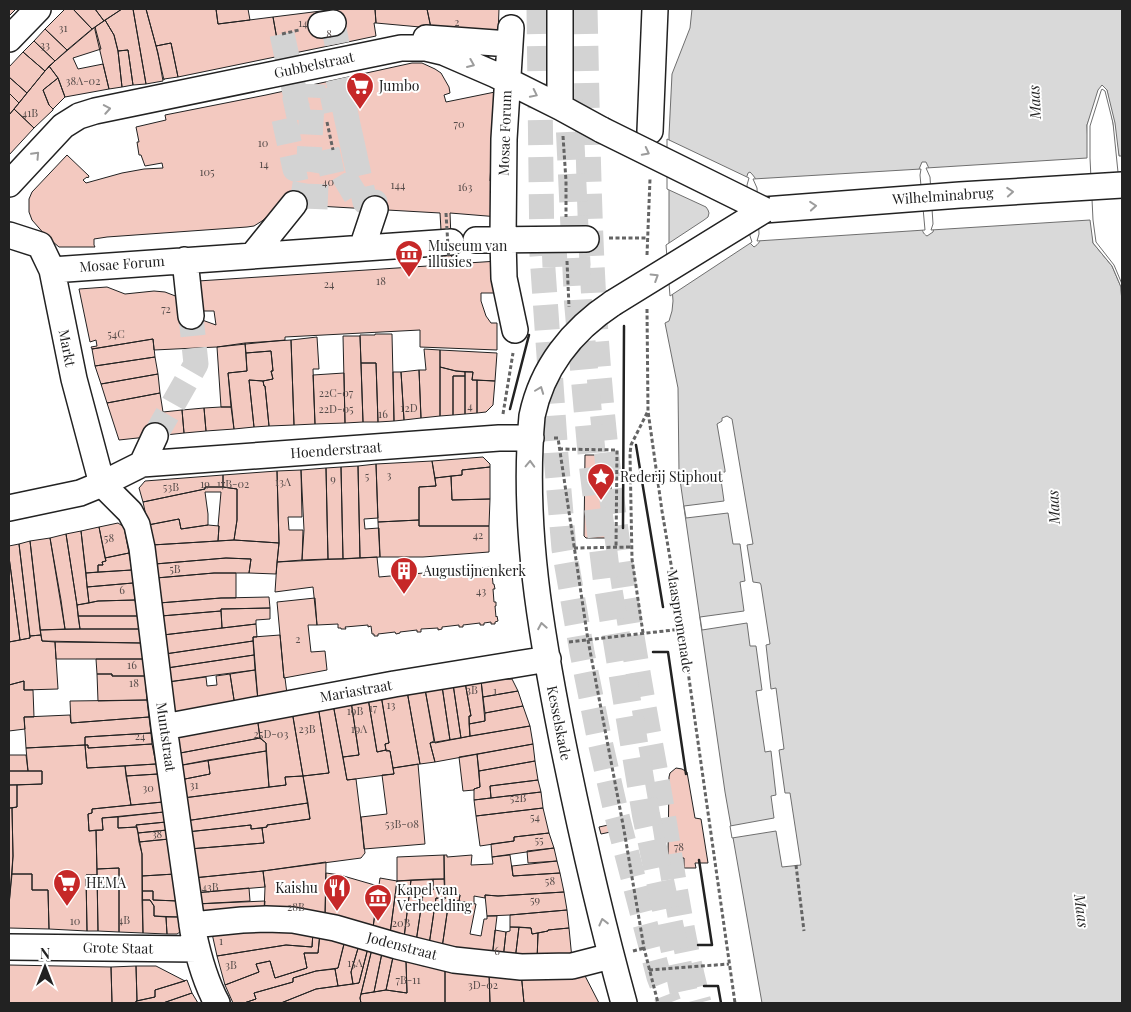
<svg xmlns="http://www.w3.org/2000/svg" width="1131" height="1012" viewBox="0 0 1131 1012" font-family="'Playfair Display',serif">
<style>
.water{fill:#d9d9d9;stroke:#6f6f6f;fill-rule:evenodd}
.pier{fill:#fff;stroke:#6f6f6f}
.building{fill:#f3c9c0;stroke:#222}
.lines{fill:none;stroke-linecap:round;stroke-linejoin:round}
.minor-tunnel{stroke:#d3d3d3;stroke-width:25;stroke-dasharray:25 12;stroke-linecap:butt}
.major-tunnel{stroke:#d3d3d3;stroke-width:28;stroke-dasharray:28 14;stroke-linecap:butt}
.minor-casing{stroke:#222;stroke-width:28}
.path{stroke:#646464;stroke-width:3;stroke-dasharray:4 2.5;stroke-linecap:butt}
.minor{stroke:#fff;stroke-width:25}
.minor-bridge-casing{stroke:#222;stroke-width:28;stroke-linecap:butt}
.path-bridge{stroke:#646464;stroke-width:3;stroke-dasharray:4 2.5;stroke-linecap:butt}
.minor-bridge{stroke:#fff;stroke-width:25}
.wall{stroke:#222;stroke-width:2.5}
.oneway{stroke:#9c9c9c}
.labels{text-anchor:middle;stroke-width:4;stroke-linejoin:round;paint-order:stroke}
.number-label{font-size:11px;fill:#564c4a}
.street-label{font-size:14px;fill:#222;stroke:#fff}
.poi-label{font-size:14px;fill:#222;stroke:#fff;text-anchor:start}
.water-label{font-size:15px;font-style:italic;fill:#222;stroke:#fff}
</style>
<rect width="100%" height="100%" fill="#fff"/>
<!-- water -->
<path class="water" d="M692,9H1122V191L1119,156L1107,90L1102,85L1087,125L1093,243L1112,266L1121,287L1122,305V1003H762L725,792L679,473L678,388L665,323L669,321L672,311L673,301L669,244V135L672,74L690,28ZM922,162H926L933,177L935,224L933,232L927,236C923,234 922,230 921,225L917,174ZM750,172C754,176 757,180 759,186C761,193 763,226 762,234C761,240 759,244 754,247L749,242L746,179L748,173Z"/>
<!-- pier -->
<path class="pier" d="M1102,85L1107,90L1115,123L1119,156H1122V194L1120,192L1113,123L1105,91L1102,89L1101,91L1090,126V158L1093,220L1096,242L1114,265L1122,284V305L1121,287L1112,266L1093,243L1090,220L931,230L933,224L930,177L926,168L1087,158V125L1098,90Z
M667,139L749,178L747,185L750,236L752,242L670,296L666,245L704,220L708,217L709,213L708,210L706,207L667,189Z
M921,169L920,175L925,230L757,241L759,234L757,188L753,179Z
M727,416L732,419L753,544L747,545L753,582L760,583L761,585L770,644L766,645L771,689L776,688L784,749L779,750L785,793H790L801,865L782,867L776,831L732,838L730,826L774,818L771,796L776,795L771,751L765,752L756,691L762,690L756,646H750L747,623L702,630L700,617L744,611L740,582L745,581L740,544H733L728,513L686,518L684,506L724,501L720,473L725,472V470L717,424L722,421V418Z"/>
<!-- building -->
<path class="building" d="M9,9H16L9,16Z
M65,9H73L92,29L67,50L45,29Z
M73,9H95L104,21L92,29Z
M95,9H122L104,21Z
M122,9H133L146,84L133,85L128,50L118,51L114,35L105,20Z
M133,9H146L158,53L163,81L146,84Z
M146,9H216L218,24L273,17L280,56L178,77L171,43L156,46Z
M216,9H248L250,20L218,24Z
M337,9L343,43L280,56L273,17Z
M337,9H375L376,23H374L376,36L343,43Z
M375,9H427L431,28L376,23Z
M427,9H499L498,35L431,28Z
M105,20L114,35L118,51L122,87L109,89L95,30V27Z
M95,27L101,49L73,58L78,69L103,64L109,89L65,97L58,78L49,66Z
M45,29L67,50L55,61L34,41Z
M34,41L55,61L45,71L23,52Z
M171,43L178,77L164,79V80L156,46Z
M128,50L133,85L122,87L118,51Z
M23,52L45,71L27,93L9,77V67Z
M412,63H422L435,69L441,73L449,87L450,93L444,95L446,102L495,92L490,181L501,182L499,217L450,213L452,264L498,261L500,293H481V301L486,316L491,323H497V350L420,347V330L285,337V340L217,347L154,350L153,339L92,349L91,347L97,346L96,340L90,342L79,289L107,287L125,294L154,291L165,292L178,297L191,316L216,325L214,311H201L198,281L443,265L440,213L282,204L262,221L254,226L247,227L107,237L94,239V245L95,247H59L46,236L32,220L29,212V199L32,192L67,155L89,176L88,178L87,177L83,180L86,183L122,173L144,169L163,168L162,163L145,166L141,155H139L137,142H139L136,127L166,120L165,115L266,95Z
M49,66L58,78L43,90L49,105L53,109V110L34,128L14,109Z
M9,77L27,93L19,103L9,93Z
M58,78L65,97L53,109L49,105L43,90Z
M9,93L19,103L9,115Z
M14,109L34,128L9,155V115Z
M375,334H392L394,421L378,422L376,363H361L360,335H375Z
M343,336H360L363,422L345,423Z
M317,337L319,369H313L315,424L294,425L291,340Z
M153,339L155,357L95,366L92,349Z
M291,340L294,425L269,426L265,386H264L263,381L273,379L271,371H273L271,351L246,353L245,343Z
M245,343L247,371L228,373L231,407H221L217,347Z
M424,349L440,350V416L421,418L419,370H426Z
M440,350L497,353L495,381L472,380L473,372L456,371L440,367Z
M271,351L273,371H271L273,379L263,381L249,380L254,427L234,429L228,373L247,371L246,353Z
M155,357L158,374L101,384L95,366Z
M361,363H376L378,422H363Z
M440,367L456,371L465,372V376H453V415L440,416Z
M419,370L421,418L404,420L401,372Z
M393,372H401L404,420L394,421Z
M465,372H473L472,380H477V413L465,414Z
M344,373L345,423L315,424L313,375Z
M158,374L160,393L107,403L101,384Z
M453,376H465V414L453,415Z
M249,380L263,381L264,386H265L269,426L254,427Z
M477,380L495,381L493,405L486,412L477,413Z
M160,393L163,412L182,410L184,433L119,440L107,403Z
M221,407H231L234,429L206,431L204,408Z
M204,408L206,431L184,433L182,410Z
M585,455H611V537L610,538H586L584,536Z
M483,457L490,464V467L462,470V475L435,478L432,461Z
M432,461L436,486L419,487V520L378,522L376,464Z
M376,464L378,518L364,519L365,529L379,528L380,557L360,558L358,466Z
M358,466L360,558L343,559L341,467Z
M341,467L343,559H328L326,468Z
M490,467V499L452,500L451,476L462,475V470Z
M326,468L328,559L302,560L304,530L301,470Z
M301,470L302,517H288L289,530H303L302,560L277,562L279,543L277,471Z
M277,471L279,543L234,540L237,520V489L223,487V475Z
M223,475V487H205V489L143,502L139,488L145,481Z
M451,476L452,500L490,499L489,526H419V487L436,486L435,478Z
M205,487H223L237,489V520L234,540L218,541L219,526H218L221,492H205L208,514V525L181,529L179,519L148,525L143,502L205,489Z
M179,519L181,529L208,525L219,526L218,541L152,545L148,525Z
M419,520V526H489V552L423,557H380L378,522Z
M118,523L124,527L129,553L105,558L99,527Z
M99,527L106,561L102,562L103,565H98V572L86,573L81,531Z
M81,531L89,603L77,605L66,534Z
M66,534L77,605L80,629H65L50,538Z
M50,538L61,600L65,629L40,630L30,541Z
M234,540L279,543L276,574L249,573L251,559L226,558L155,564L152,545Z
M30,541L41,635L30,636L19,544Z
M19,544L30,638L20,640L9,557V546Z
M129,553L132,570L98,572V565H103L102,562L106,561L105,558Z
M9,557L20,640L9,642Z
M377,557L379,577L490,567L491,569H493V573H492L493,584H494L495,589H493L494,602H496V606H495L496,617L497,616L498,621L495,622V624H491V622L484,623V625H480V623L463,625V627H459V625L442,627V629L438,630V628L421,629V632H417V630L400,632V633L396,634L395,632L378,634V636H374V634H372L371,626L368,627V625L345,627L346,629H341V628H338V624L317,625L313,587L275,592L277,562Z
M226,558L251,559L249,573H214L156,578L155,564Z
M132,570L133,583L87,587L86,573Z
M214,573H236V598H221L159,603L156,578Z
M133,583L135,600L98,601L89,603L87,587Z
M269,597L270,608L222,609H221V611L161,616L159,603L221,598Z
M315,598L317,625H308L311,652L325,651L327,670L284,678L277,602Z
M135,600L138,616H78L77,605L98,601Z
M270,608V619L256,620V624L222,628L221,609Z
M221,611L222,628L163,635L161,616Z
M78,616H138L139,629H80Z
M256,624L257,637H253V641L165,654L163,635Z
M80,629H139L141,643L42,641L40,630Z
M41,635L42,641L55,642L58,689L24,690V681L9,685V642L30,638V636Z
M280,635L284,678H285L287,694L258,701L253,637Z
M253,641L254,655L167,668L165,654Z
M55,642L141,643L143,659H56Z
M254,655L255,670L216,675L168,682L167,668Z
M96,659H143L145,676H112V674H97Z
M255,670L258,701L235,706L230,674Z
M97,674H112V676H145L147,700L98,701Z
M230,674L235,706L173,719L168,682L206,677L207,686L217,685L216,676Z
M512,679L518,691L483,697L481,680Z
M481,680L485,721L469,724V716H471L465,682Z
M24,681V690H33L34,717H24L25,729L9,731V685Z
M465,682L471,716H469L470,736L461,738L453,684Z
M453,684L461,738L450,740L442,686Z
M442,686L450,740L435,743L425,689Z
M425,689L434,741L430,743L435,762L420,764L407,691Z
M407,691L420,764L393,768L390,751H386L385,744L389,743L381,695Z
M518,691L523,706L485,713L483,697Z
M381,695L389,743L385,744L386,750L377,752L368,698Z
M368,698L377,752L386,750L390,751L394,774L347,780L343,757L359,755L351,701Z
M147,700L149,717L71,723L70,701Z
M351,701L359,755L343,757L333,704Z
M333,704L347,780L356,779L365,853L361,858L263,871L193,878L189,849L264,843L262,828L267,827V825L310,819L303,776L329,773L318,706Z
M318,706L329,773L303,776L292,711Z
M523,706L530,726L470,736L469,724L485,721V713Z
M292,711L303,776L285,777L286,785L269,787L266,743L260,738L257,716Z
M70,715L71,723L149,717L151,733L85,737V745L26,748L24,717Z
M257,716L260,738L175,754L172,735Z
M530,726L533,744L435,762L430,743Z
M151,733L152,744L88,748V745H85V737Z
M260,738L266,743V751L177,766L175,754Z
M152,744L156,764L87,768L85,745H88V748Z
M533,744L535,761L479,771L477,754Z
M85,745L87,768L125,766L131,805L92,809V813L88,814L89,831L96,830L97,875H86L87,931L49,929L48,890H32V874H12L13,856L12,808L17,807V785L42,784V771H28L26,748Z
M266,751L269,787L183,798L180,780L210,774L208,760Z
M477,754L480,787L474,789V790L463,791L459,757Z
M9,755H26L28,771H9Z
M208,760L210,774L180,780L177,766Z
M535,761L538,780L490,786L491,798L474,800V789L480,787L479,771Z
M156,764L158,774L126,776L125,766Z
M418,764L425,844L364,849L361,817L387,814L382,775L394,774L393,768Z
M676,768L682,769L687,772L695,818L701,819L708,863H695L696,868H684V858H668L669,777L670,773Z
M9,771H42V784L9,785Z
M158,774L163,802L131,805L126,776Z
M303,776L308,803L185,821L183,798L286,785L285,777Z
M538,780L541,792L491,798L490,786Z
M9,785H17V807L9,808Z
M541,792L543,808L476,816L474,800Z
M163,802L164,812L102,818L103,830L89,831L88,814L92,813V809Z
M308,803L310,819L267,825V827L251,829V825L187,832L185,821Z
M9,808H12L13,856L9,905Z
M543,808L549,833L514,837V841L480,846L476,816Z
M164,812L166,822L136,825L137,827L118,828V817Z
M118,817V828L137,827L142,854L143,933L119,932V868L97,869L96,830H103L102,818Z
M166,822L167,830L138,833L136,825Z
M613,824L615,831L601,834L599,827Z
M251,825V829L262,828L264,843L189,849L187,832Z
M167,830L169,839L139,842L138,833Z
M549,833L554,848L492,857L491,844L514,841V837Z
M169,839L175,874L142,876V854L139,842Z
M554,848L557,861L528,863L527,851Z
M444,855V879L397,881V857Z
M444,855H447V857L472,855L471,865L493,864L492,857L510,855L513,876L560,873L564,892L498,896L485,895V898L474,896V904L459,901L460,895L445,893Z
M557,861L560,873L513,876L512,866Z
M326,862L325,917L264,913L265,887L263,871Z
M119,868V932L98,931L97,869Z
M263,871L265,887L194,893L193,878Z
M326,873L340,875L378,886L373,928L325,917Z
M12,874H32V890H48L49,929L9,928V905Z
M175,874L178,901L153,900V891H142V876Z
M86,875H97L98,931H87Z
M380,878L397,881L390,934L373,928Z
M433,879H444L445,899L436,898L429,945L416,942L424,888L433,890Z
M433,879V890L424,888L416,942L404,938L411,880Z
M411,880L404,938L390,934L397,881Z
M249,888L250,901L196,904L194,893Z
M142,891H153V900L178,901V916L179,917L154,916V906L150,900H142Z
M564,892L567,910L510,915L487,916L485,895L498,896Z
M445,893L460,895L459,901L449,900L442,948L429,945L436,898L445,899Z
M142,900H150L154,906V916L166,917L167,934L143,933Z
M449,900L476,904L470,934L481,936L484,919H487V916H497L492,958L442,948Z
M265,901L264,913L196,915V904Z
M567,910L569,928L548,930V931L532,934L531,928L510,927V915Z
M166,917H179L180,932L177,934H167Z
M510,927H519L515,960L503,959L506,932L510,931Z
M519,927L531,928L532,934L538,933L537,961L515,960Z
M569,928L572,959L537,961L538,933L548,931V930Z
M211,929L313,932L312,947L286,945L217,956Z
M495,930L506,932L503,959L492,958Z
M313,932L320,933L318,953H304L307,968L275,978L270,961L256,964L259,972L225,985L217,956L286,945L312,947Z
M320,933L345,940L338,968L316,971L293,978V982L254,993L256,999L244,1003H233L225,985L259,972L256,964L270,961L275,978L307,968L304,953H318Z
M345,940L359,945L351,972L353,984L338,986L335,969L338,968Z
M359,945L368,948L359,983L353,984L351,972Z
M368,948L372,949L360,998L361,1003H281L316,989L359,983Z
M372,949L382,953L374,992L361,994Z
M382,953L393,957L386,990L374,992Z
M393,957L406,961L407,993L386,990Z
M406,961L424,966L445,969V1003H361L360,998L361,994L386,990L407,993Z
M9,965L111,967L112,1003H9Z
M136,966H156L185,981L155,990V997L137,1001Z
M136,966L137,1001H136V1003H112L111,967Z
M335,969L338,986L316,989L281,1003H244L256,999L254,993L293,982V978L316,971Z
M445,969L489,972L490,1003H445Z
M582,970L599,1003H524L521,972Z
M489,972H521L524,1003H490Z
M187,980L192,993L163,1003H136V1001L155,997V990Z
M192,993L198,1003H163Z"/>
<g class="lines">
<!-- minor-tunnel -->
<path class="minor-tunnel" d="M539,9L542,255L556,456L564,549L582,652L599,737L617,816L659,977L669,1003
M585,9C588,135 589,261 600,386C611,520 634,654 658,785C671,858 680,932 699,1003
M333,23L337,44
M282,34L298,107
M338,79L365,202H375V209
M342,97L355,156L295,169L282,110Z
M303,196L329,197L360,178
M294,204L303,196L309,160L313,84
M542,255L590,253
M155,436L196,364L191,316"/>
<!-- major-tunnel -->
<path class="major-tunnel" d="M568,90L578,302L592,458L607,581L646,815L686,1003"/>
<defs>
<path id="minor" d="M321,25L333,23
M511,28L504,139L503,239L504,278L515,330
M426,38L510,44
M9,39L38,9
M560,107V9
M650,131L655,9
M9,184L63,126L79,116L95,111L401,48H426L443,52L496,75L560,107L602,130
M764,210L960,195L1122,185
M9,235L40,245L52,270L74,379L102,484L130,512L137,525L142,548L164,727L193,931C198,955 205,981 217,1003
M476,240L586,239
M362,248L375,209
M252,256L294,204
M185,260L191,316
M52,270L451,242
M613,303C572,330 542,368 532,416C522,525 541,633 562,739C580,828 600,916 624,1003
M142,464L155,436
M9,508L80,493L102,484L142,464L499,438H531
M164,727L394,684L548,659
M192,925L242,920L266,919L293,920L335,928L397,946L454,960L521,967L572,966L611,956
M9,947L197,949"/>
</defs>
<!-- minor casing -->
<use href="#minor" class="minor-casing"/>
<!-- path -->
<path class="path" d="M282,34L299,30
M327,122L333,150
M563,136L566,181V217
M609,238H647
M647,255L650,179
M567,261L569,307
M647,309L648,411L662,511L682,629L735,1003
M503,414L513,353
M554,438H558L588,640L624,830L644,948L658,1003
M559,449L617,450L616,548
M574,548L632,547
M643,633L632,559L630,454L631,445L648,411
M569,642L682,629
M796,865L804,931
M633,951L644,948
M649,970L729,964"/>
<!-- minor -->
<use href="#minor" class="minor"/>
<defs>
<path id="minor-bridge" d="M602,130L764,210
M613,303L764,210"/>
</defs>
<!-- minor-bridge casing -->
<use href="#minor-bridge" class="minor-bridge-casing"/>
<!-- path-bridge -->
<path class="path-bridge" d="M446,213L449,263"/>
<!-- minor-bridge -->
<use href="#minor-bridge" class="minor-bridge"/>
<!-- wall -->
<path class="wall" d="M510,409L529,335
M636,445L663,607
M623,528L624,326
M653,652H668L686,774
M698,945H712L699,860
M704,986H718L721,1003"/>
</g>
<!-- one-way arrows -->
<defs><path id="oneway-chevron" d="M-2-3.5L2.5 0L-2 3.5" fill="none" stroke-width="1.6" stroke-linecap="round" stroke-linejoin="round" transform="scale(1.25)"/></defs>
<g class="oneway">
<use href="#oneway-chevron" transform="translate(471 64) rotate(23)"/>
<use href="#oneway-chevron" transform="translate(534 94) rotate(26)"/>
<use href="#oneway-chevron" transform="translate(107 109) rotate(-10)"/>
<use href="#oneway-chevron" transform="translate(646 152) rotate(27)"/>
<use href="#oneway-chevron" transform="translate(36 155) rotate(-47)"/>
<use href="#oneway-chevron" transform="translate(1010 192) rotate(-4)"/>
<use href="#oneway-chevron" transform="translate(813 206) rotate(-5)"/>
<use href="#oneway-chevron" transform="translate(655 277) rotate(-32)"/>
<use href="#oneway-chevron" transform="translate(540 390) rotate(-69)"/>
<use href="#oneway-chevron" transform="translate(530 464) rotate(-88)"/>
<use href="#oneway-chevron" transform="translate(542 626) rotate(-100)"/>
<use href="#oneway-chevron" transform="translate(603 922) rotate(-104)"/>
</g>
<!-- icons -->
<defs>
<symbol id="supermarket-pin" viewBox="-11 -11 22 30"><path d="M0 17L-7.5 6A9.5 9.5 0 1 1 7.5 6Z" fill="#c62828" stroke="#fff"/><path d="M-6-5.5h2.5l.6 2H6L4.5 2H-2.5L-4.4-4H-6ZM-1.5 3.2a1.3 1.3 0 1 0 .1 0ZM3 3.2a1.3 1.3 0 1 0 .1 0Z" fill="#fff"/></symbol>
<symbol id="museum-pin" viewBox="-11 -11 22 30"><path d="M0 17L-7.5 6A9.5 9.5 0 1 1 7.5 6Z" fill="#c62828" stroke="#fff"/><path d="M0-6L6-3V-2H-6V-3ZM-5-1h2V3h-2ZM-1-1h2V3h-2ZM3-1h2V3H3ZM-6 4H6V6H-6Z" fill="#fff"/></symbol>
<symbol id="sight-pin" viewBox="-11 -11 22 30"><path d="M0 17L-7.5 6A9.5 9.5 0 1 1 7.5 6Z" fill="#c62828" stroke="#fff"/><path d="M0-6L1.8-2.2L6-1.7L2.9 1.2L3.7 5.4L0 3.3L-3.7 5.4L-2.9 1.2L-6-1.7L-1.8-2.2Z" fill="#fff"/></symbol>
<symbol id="building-pin" viewBox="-11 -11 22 30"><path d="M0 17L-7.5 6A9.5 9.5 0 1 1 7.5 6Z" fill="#c62828" stroke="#fff"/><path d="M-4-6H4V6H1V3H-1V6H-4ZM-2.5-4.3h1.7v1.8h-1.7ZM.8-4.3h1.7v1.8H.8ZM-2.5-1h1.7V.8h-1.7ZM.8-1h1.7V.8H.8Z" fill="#fff"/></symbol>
<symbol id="restaurant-pin" viewBox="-11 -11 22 30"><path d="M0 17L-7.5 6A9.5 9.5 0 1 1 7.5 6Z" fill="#c62828" stroke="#fff"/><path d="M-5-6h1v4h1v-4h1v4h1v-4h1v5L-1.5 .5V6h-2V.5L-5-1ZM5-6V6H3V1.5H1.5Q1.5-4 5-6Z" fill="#fff"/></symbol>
</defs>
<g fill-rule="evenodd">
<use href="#supermarket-pin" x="344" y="70" width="32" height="43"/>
<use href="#museum-pin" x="393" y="238" width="32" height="43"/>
<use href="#sight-pin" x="585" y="461" width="32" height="43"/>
<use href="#building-pin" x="388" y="555" width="32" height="43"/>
<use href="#supermarket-pin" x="51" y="867" width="32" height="43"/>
<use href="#restaurant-pin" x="321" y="872" width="32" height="43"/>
<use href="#museum-pin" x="362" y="882" width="32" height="43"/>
</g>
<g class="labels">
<!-- number labels -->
<g class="number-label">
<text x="457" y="26">2</text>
<text x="303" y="27">14</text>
<text x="63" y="32">31</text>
<text x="329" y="38">8</text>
<text x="45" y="49">33</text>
<text x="83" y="85">38A-02</text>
<text x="30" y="117">41B</text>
<text x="459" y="128">70</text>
<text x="263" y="147">10</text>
<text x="264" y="168">14</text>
<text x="207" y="176">105</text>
<text x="328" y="186">40</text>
<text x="398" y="189">144</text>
<text x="465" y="191">163</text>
<text x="381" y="285">18</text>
<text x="329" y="288">24</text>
<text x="166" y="313">72</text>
<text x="116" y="338">54C</text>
<text x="336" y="397">22C-07</text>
<text x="470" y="410">4</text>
<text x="409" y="412">12D</text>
<text x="336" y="413">22D-05</text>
<text x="383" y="418">16</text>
<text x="389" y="479">3</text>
<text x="367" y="480">5</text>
<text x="333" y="483">9</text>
<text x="283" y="486">13A</text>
<text x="205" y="488">19</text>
<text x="233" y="488">17B-02</text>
<text x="171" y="491">53B</text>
<text x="478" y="539">42</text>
<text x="109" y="542">58</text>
<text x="175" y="573">5B</text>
<text x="122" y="594">6</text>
<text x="481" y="595">43</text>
<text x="298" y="643">2</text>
<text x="132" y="669">16</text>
<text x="134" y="687">18</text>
<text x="472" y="694">3B</text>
<text x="495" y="695">1</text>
<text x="391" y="709">13</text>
<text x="373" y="712">17</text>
<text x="355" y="715">19B</text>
<text x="307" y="733">23B</text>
<text x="359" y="733">19A</text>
<text x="271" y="738">25D-03</text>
<text x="140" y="740">24</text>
<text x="194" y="789">31</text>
<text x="148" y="792">30</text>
<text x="518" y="802">52B</text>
<text x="535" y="821">54</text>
<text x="402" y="828">53B-08</text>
<text x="157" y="838">38</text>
<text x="539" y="844">55</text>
<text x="679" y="851">78</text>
<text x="550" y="885">58</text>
<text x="210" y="891">43B</text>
<text x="535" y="904">59</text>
<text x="296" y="911">28B</text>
<text x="124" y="924">4B</text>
<text x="75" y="925">10</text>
<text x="401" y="927">20B</text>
<text x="221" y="945">1</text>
<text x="497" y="955">6</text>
<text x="355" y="967">15A</text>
<text x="231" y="969">3B</text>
<text x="408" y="984">7B-11</text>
<text x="483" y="989">3D-02</text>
</g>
<!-- street labels -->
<g class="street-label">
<text transform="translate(314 65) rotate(-12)" y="5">Gubbelstraat</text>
<text transform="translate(505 133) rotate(-88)" y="5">Mosae Forum</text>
<text transform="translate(943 196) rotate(-4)" y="5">Wilhelminabrug</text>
<text transform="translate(122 264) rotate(-4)" y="5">Mosae Forum</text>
<text transform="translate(67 348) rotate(79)" y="5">Markt</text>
<text transform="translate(336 450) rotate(-4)" y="5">Hoenderstraat</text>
<text transform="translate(680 621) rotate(81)" y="5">Maaspromenade</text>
<text transform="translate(356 691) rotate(-10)" y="5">Mariastraat</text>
<text transform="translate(559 723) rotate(79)" y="5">Kesselskade</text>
<text transform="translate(166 737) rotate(82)" y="5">Muntstraat</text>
<text transform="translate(402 946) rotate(15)" y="5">Jodenstraat</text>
<text transform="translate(118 948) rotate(1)" y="5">Grote Staat</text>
</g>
<!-- poi labels -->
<g class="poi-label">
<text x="379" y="91">Jumbo</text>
<text x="428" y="251">Museum van<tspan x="428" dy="16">illusies</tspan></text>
<text x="620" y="482">Rederij Stiphout</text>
<text x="423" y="576">Augustijnenkerk</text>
<text x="86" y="888">HEMA</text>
<text x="318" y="893" text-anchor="end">Kaishu</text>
<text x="397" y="895">Kapel van<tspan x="397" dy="16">Verbeelding</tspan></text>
</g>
<!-- water labels -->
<g class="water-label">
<text transform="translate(1035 102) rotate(-93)" y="5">Maas</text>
<text transform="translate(1054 507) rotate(-93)" y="5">Maas</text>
<text transform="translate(1081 911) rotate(83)" y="5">Maas</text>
</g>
</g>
<!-- border -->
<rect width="1131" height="1012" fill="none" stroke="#222222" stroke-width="20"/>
<!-- north arrow -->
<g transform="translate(45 967)" stroke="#ffffff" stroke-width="4" paint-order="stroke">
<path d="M0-4L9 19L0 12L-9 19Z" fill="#222222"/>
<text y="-8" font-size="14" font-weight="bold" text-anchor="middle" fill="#222222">N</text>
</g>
</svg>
